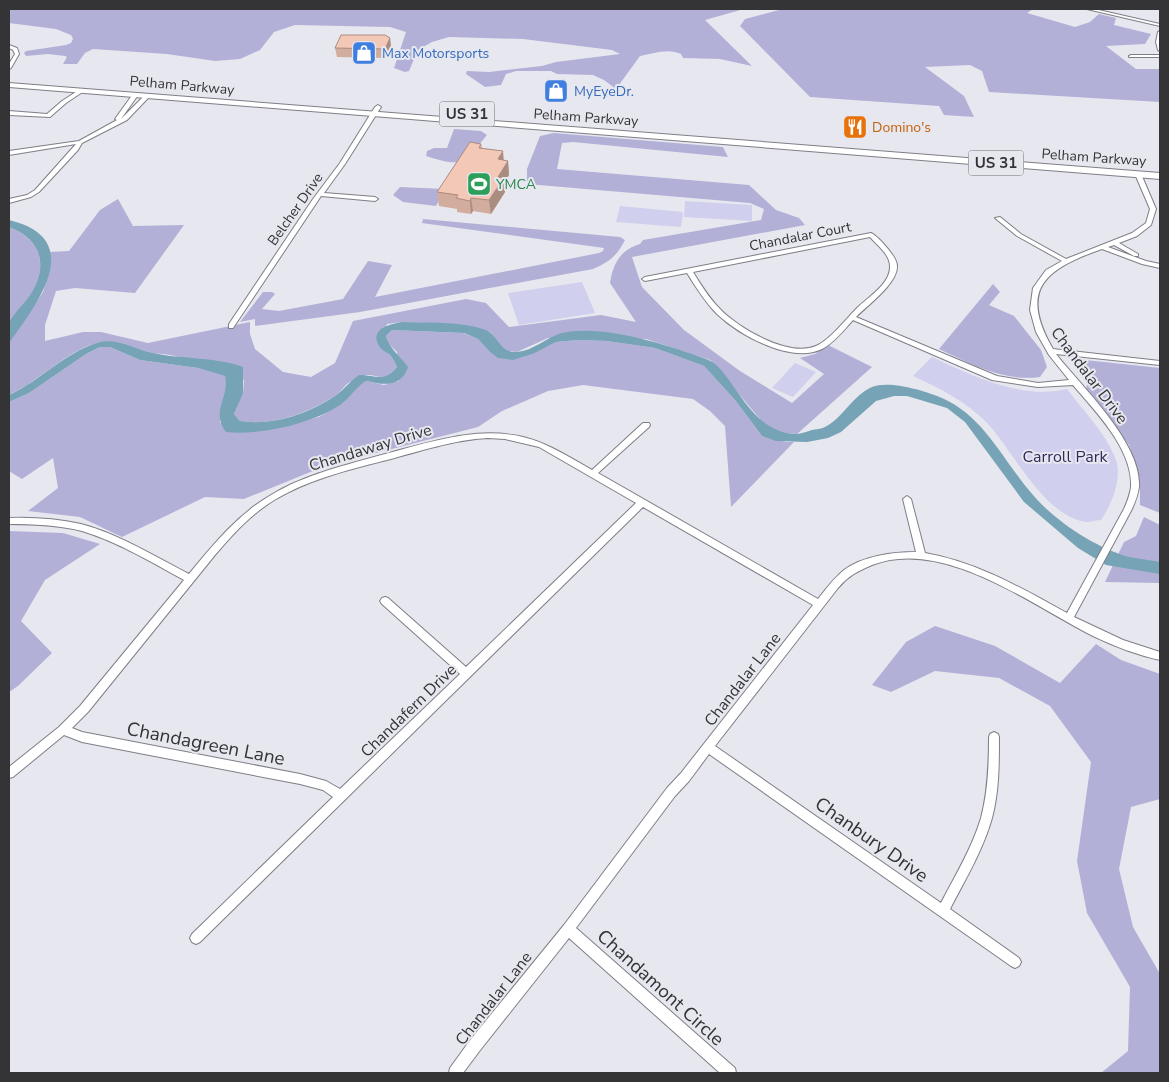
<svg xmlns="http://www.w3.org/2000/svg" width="1169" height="1082" viewBox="0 0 1169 1082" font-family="'Nunito Sans',sans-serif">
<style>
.green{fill:#d0cfed}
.forest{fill:#b2b0d7}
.water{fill:#76a3b5}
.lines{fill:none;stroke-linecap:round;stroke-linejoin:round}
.street-casing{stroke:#7e7e86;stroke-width:2}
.primary-casing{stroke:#7e7e86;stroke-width:2}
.street{fill:#fff;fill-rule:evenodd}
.primary{fill:#fff;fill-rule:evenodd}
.wall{fill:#d2ac9d}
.shaded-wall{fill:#ab8c80}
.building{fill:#f4c8b7;stroke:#ab8c80}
.labels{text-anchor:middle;stroke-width:4;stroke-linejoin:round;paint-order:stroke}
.far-shop-label{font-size:14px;fill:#366cbe;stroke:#e7e7f0;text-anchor:start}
.far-street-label{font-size:14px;fill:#343437;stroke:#e7e7f0}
.far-food-label{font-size:14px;fill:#c56008;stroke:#e7e7f0;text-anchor:start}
.far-leisure-label{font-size:14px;fill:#27864d;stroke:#e7e7f0;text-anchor:start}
.shield{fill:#e7e7f0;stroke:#6a6a6e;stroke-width:1}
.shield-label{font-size:15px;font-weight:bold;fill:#343437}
.street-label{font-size:16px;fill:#343437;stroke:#e7e7f0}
.park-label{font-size:16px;fill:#312a5b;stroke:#e7e7f0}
.near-street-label{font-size:19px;fill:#343437;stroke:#e7e7f0}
</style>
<rect width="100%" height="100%" fill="#e7e7f0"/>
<!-- green -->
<path class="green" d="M685,201L752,205V221L684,217Z
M620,206L683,212L681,227L616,222Z
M582,282L595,313L519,325L508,293Z
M932,357C972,376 1022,400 1067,389C1082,409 1108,436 1116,460C1122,479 1112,504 1101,520C1097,520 1091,522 1086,522C1045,516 1015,455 990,426C969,403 940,388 913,376Z
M795,363L816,372L793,397L772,388Z"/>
<!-- forest -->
<path class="forest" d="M9,9H744L705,20L752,66L720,59L683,58L681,54C668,48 654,53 640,56L616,89L604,80L593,75L557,74L551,71H516L506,74L501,85L485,87L466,74L467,71L489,72L542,66L556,62L620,54L612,50L523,39L449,37L432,42L418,50L409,71L405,72L394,68L406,32L390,27L295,25L274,32L260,50L240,59L215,61L167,54L93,49L85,53L77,64H63L67,57L65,56L48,54L26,56L24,53L26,51L66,45L71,43L73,39L71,35L56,29L9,23Z
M783,9H1033L1027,13L1075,27L1090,22L1099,14L1116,18L1114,25L1151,34L1145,44L1106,46L1136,69H1160V102L989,92L982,71L970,65L925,67L964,96L974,117L944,115L939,106L810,97L740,26L745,19Z
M454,129L481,131L487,135C463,164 464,168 426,156L427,151L434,148H447Z
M554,133L723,147L728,157L573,142L562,143L557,169L749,185L776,210L799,218L805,225L632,257L642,287L684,330L740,371L792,403L824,374L800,358L815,354L828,345L872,367L797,434L777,432L765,425L710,360L646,339L548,338L517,352L508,351L502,346L490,332L450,324L402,322L387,324L379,346L391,356L397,367C381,386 376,371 363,376C357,379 350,381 346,385C342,389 339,393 335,396C306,414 273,426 240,421L234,414L243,394L244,380C221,372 198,363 175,356C167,354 157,354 149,352C126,346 106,337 83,348C56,361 35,383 9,395V342L43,292L51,263L50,252L69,251L100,210L118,199L133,226L184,225L135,293L75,288L56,291L45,325V341L83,332H101L148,343L250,322V334L255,349L283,372L311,377L335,363L353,321L466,299L486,303L509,327L601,315L636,322L610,283C613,264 620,250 640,244L643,240L761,220L764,209L750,203L527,184V169L540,136Z
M400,187L445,189L436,206L403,202L393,195Z
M423,219L620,237L625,240C617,256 609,262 593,269L360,312L255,326V319L240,322L263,292H272L275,294L262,309L279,311L343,299L368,261L392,265L375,297L599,253L603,251L604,248L422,223Z
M9,227C33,236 47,255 37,282C32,297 19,311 9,324Z
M993,284L1000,292L989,305L1014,316L1041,350L1047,367L1040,377C1004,382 971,364 939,349Z
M392,330L463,333L478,339L489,351L535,353L556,342L578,340L607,341L655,348L704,366L735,400L762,436L786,442H794L731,507L725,426L710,411L693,399L583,385L548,391L502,411L478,427L325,466L244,499L205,497L122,537L80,517L28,511L58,488L53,458L22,479L9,471V402L29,393L86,354L100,347H110L140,360L198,368L226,376C229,393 219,406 220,423L280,427L319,417L344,402L359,385L366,381L384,385L399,381L397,352L388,343L386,336Z
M1076,359L1160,368V513L1140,505V479L1129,445L1086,389L1088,381Z
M1144,517L1160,525V583L1105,582L1124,542L1136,536Z
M9,531L63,533L100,544L45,580L21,621L52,653L18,686L9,692Z
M935,626L995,646L1060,683L1096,644L1121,660L1160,674V799L1131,807L1119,869L1133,927L1160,974V1073H1101L1128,1051L1130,987L1087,913L1077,861L1091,762L1050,706L999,678L935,671L891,692L872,685L906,642Z"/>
<!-- water -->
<path class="water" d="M9,220C88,239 37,304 9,343C9,337 7,328 9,323C14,312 26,303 32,292C49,263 39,238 9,227Z
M402,322C429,323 460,321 486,330C498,335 501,354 517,352C533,351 547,337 562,333C604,324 667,345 706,359C717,363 722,371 729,380C746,404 762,432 795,434C800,434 806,432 812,430C816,429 821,429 825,427C842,419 853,395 872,387C889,380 926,391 942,398C985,417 1003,461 1033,495C1055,521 1096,548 1129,557C1139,559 1150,560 1160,562V574L1106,565L1078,548L1024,502L965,422L947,408L907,396H894L876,401L841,432L828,438L807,442L776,441L762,436L735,400L704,366L655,348L607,341L578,340L556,342L535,353L513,360L498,358L489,351L478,339L464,333L392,330L386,336C388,347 401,357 408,367C401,388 384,385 366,381C357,386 352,395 344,402C317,423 259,436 226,432C210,411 230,398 225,376L198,368L140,360L110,347H100L86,354L29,393L9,402V395C40,381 64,353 97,343C114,337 133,348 149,352C180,360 213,356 243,367V394L234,414L240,421C273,426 308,414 335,396C344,390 350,381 359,375C376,375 384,383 397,367C395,363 393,359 391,356C387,352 381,350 379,346C369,329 390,324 402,322Z"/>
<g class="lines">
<defs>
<path id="street" d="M1087,9H1094L1160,24V26Z
M1160,31V51L1158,50L1156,42L1158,32Z
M9,45L17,48L19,54L11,68L9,69V64L15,54L13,50L9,48Z
M1131,55H1160V57H1129V56Z
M79,90L84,91L66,103L50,117L9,115V111L47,114L62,101Z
M135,93L138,95L121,119L145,95L150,96L127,120L82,143L78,150L39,192L31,197L9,203V199L27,195L35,190L76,144L9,155V151L79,141L117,120L115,119L133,94Z
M378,105L381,107L345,164L324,193L375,197L378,199L375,201L321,196L233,328H229V324L313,199L340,163L375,107Z
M1136,173L1141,174L1156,209L1151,225L1137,236L1119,243L1138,254V256H1134L1114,245L1108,247L1146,261L1160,264V268L1142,264L1102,249C1045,269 1018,289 1053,349L1160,361V365L1056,354C1081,386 1142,443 1139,487C1138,495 1135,502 1132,509L1074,617L1123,640L1160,652V660C1137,655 1114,646 1093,636C1031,605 943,537 872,565C858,571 848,576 838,588L715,746L941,903C955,876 972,848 981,818C988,792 989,764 989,737L990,734L994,732L998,734L999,737C999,764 999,792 992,818C983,850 965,880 950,909L1019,958L1021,962L1019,966L1015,968L1011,966L709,754L689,781L675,796L576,928L735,1068L736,1073H720L569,938L481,1049L463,1073H449L450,1068L471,1039L564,925L667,788L681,773L813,605L643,507L200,942L196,944L192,942L190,938L192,934L333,797L323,790L300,784L82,742L64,735L13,777L9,778V767L59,727L80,706L184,580C151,562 118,542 82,531C59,525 33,524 9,524V518C33,517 58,519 81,524C119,534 154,556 189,574C213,545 238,514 271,495C306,474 346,465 385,454C431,442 476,426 523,437C548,443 569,457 592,470L643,423H649L650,425L649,427L598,473L818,599C826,589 834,578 844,570C863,556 893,552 916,552L903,499L907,496L911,499L925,553C977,562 1021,588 1067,613L1124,509C1127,502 1130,495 1131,487C1133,449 1095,411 1073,385L1038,387L992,380L853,320C844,330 834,343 822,349C791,364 739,335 717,314C705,302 696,287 687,273L645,281L642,279L645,277L871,233C877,236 883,243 888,249C892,254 897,260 897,266C898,283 868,305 856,317L997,376L1038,383L1069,380L1049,355L1036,332L1030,310L1033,288L1046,270L1062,261L1017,236L995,218L1000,217L1021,234L1066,259L1132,233L1146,223L1150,209L1135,174ZM870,237C877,245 891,255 890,268C889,285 868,297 857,308C846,319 830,340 816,346C789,358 738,328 720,309C709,298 701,285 693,272ZM488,438L505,439L539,447L636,503L466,667L388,598L385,597L382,598L380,601L382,604L460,674L340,789L326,781L300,774L82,732L72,728L88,712L215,555C233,534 252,513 276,499C312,478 352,469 391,459C423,450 454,440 488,438Z"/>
<path id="primary" d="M9,83L1160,173V179L9,87Z"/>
</defs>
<!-- street casing -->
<use href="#street" class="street-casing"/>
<!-- primary casing -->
<use href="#primary" class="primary-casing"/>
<!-- street -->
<use href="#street" class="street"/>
<!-- primary -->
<use href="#primary" class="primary"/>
</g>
<!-- wall -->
<path class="wall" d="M390,38L391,47L386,58L337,57L335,48Z
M481,144L482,148L504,160L508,161L509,175L504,182L505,192L491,214L473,211L471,214L457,212V209L439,206L437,192Z"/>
<!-- shaded-wall -->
<path class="shaded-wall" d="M390,38L391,47L386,58L385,49Z
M503,151L504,164L498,159Z
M508,161L509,175L504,182L505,192L491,214L489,200L498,177Z
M471,198L473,211L471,214L470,201Z"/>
<!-- building -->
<path class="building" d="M341,35H385L390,38L385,49L335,48Z
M470,142L481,144L479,148L503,151L498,159L508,161L498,177L504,178L489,200L471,198L470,201L456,198L458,195L437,192Z"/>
<!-- icons -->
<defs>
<symbol id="shop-square" viewBox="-11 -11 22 22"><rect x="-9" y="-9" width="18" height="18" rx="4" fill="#3f7fe0" stroke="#e7e7f0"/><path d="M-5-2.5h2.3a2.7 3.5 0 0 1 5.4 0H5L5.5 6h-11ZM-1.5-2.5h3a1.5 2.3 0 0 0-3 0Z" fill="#fff"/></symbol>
<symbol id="restaurant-square" viewBox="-11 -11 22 22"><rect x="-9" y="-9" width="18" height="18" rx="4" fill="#e8710a" stroke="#e7e7f0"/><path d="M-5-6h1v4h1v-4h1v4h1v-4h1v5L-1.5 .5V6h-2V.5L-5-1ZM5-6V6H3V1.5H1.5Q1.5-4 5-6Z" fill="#fff"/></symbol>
<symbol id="stadium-square" viewBox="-11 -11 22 22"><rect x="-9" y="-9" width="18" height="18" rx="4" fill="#2e9e5b" stroke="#e7e7f0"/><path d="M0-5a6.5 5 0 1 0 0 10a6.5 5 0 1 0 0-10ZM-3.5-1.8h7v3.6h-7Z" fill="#fff"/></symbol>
</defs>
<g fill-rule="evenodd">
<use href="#shop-square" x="350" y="39" width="28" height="28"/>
<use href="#shop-square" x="542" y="77" width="28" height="28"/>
<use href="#restaurant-square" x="841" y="113" width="28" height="28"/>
<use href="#stadium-square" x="465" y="170" width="28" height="28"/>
</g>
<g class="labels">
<!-- far-shop labels -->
<g class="far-shop-label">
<text x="382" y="58">Max Motorsports</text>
<text x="574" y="96">MyEyeDr.</text>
</g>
<!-- far-street labels -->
<g class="far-street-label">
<text transform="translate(182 85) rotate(5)" y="5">Pelham Parkway</text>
<text transform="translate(586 117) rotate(4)" y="5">Pelham Parkway</text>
<text transform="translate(1094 157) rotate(4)" y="5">Pelham Parkway</text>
<text transform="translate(295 209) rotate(-55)" y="5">Belcher Drive</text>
<text transform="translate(800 236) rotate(-11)" y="5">Chandalar Court</text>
</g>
<!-- far-food labels -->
<g class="far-food-label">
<text x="872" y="132">Domino's</text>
</g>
<!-- far-leisure labels -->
<g class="far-leisure-label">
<text x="496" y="189">YMCA</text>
</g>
<!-- shield labels -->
<g class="shield">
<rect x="439.5" y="101.5" width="55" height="25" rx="4"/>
<rect x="968.5" y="150.5" width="55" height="25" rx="4"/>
</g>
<g class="shield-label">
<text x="467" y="119">US 31</text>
<text x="996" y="168">US 31</text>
</g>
<!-- street labels -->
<g class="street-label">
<text transform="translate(1090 375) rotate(53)" y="6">Chandalar Drive</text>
<text transform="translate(370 447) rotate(-17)" y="6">Chandaway Drive</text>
<text transform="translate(742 679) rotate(-52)" y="6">Chandalar Lane</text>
<text transform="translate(408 710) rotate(-44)" y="6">Chandafern Drive</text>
<text transform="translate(493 998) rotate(-52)" y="6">Chandalar Lane</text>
</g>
<!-- park labels -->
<g class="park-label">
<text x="1065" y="462">Carroll Park</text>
</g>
<!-- near-street labels -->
<g class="near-street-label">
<text transform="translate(206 743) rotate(11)" y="7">Chandagreen Lane</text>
<text transform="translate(872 839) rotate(35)" y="7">Chanbury Drive</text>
<text transform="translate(661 987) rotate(42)" y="7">Chandamont Circle</text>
</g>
</g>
<!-- border -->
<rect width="1169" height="1082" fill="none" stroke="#343437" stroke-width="20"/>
</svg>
